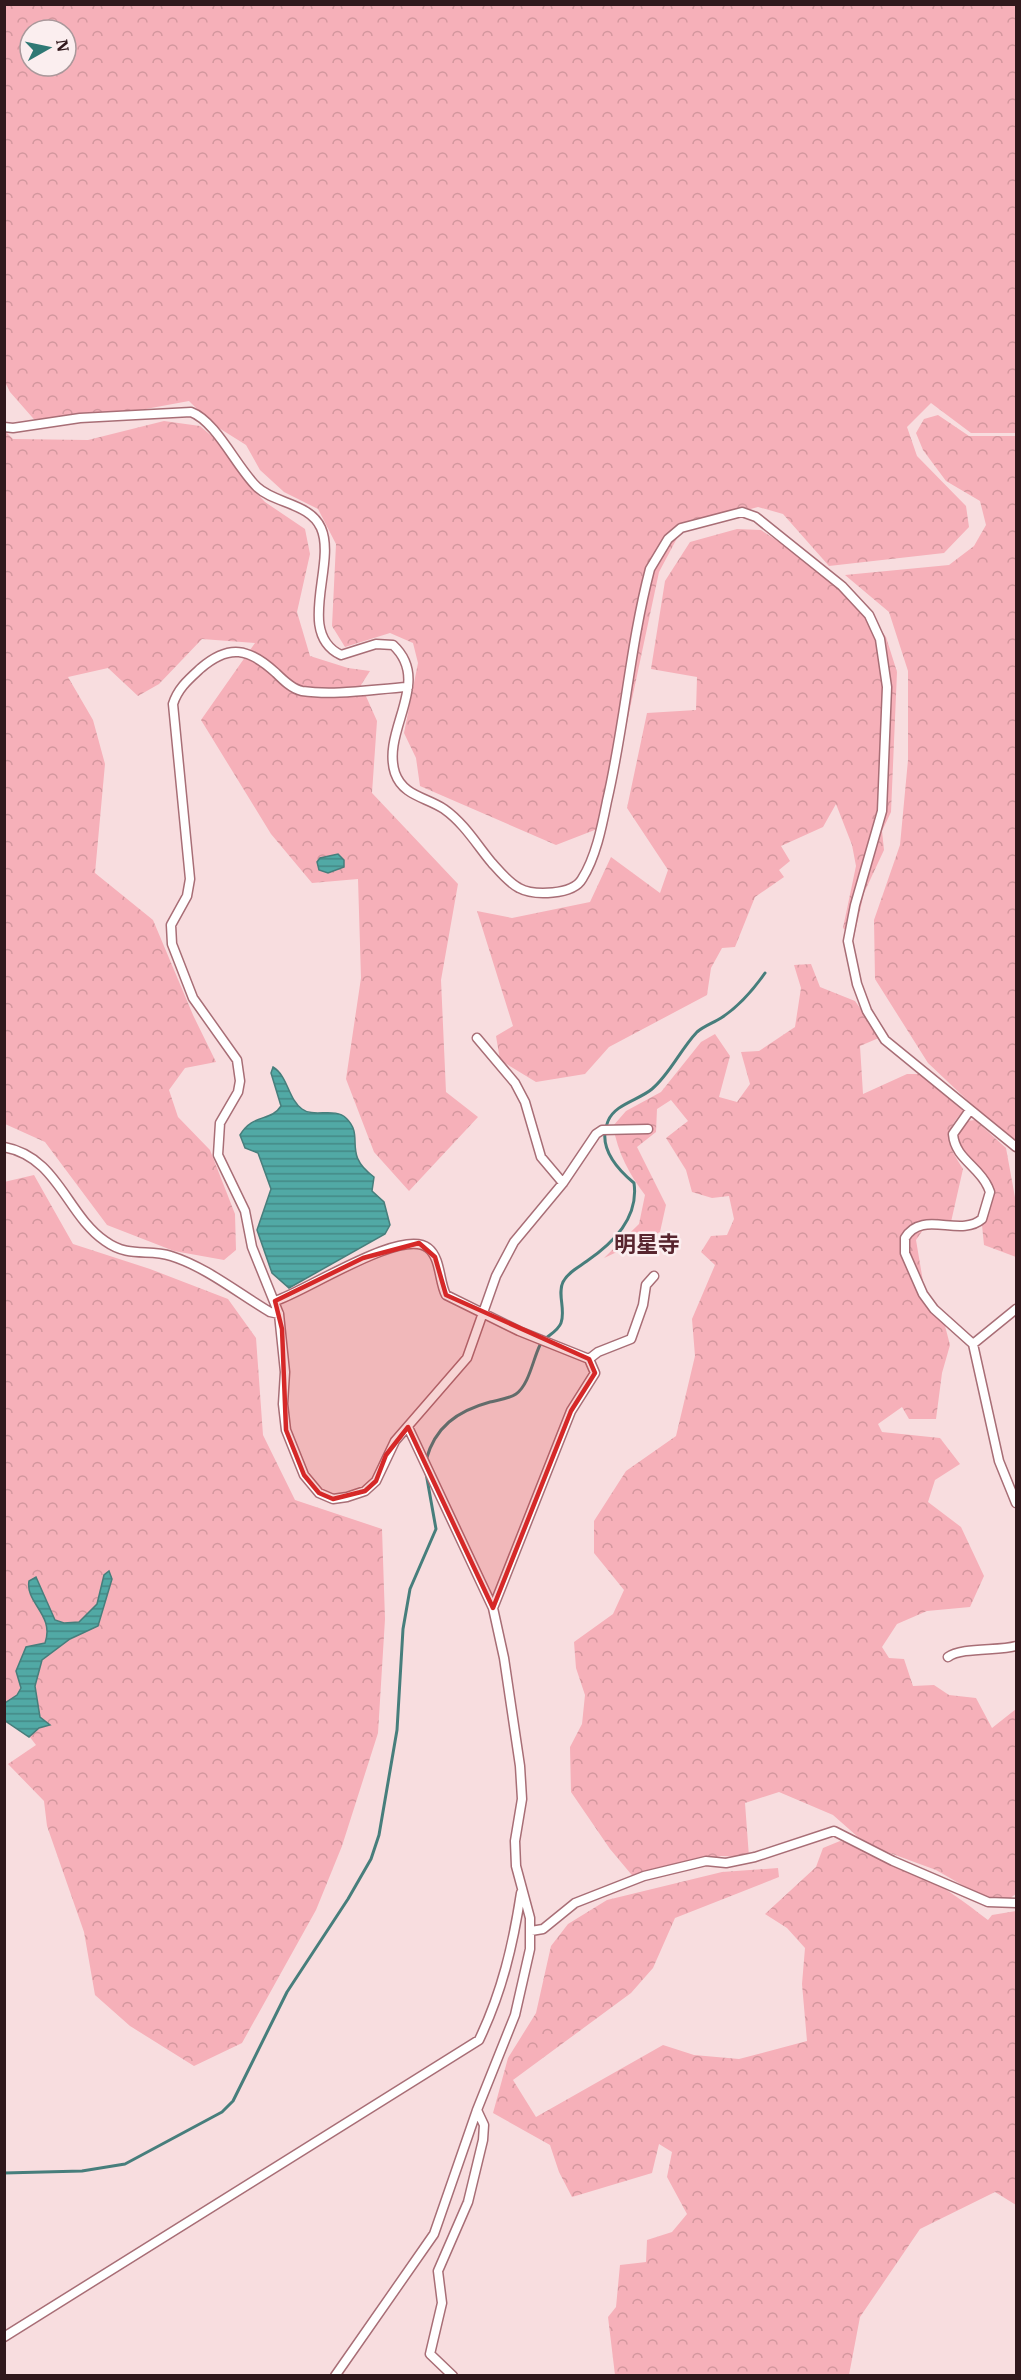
<svg xmlns="http://www.w3.org/2000/svg" width="1021" height="2380" viewBox="0 0 1021 2380" font-family="'IBM Plex Serif','Noto Sans JP',serif">
<style>
.forest{fill:url(#forest-crowns);fill-rule:evenodd}
.water{fill:url(#water-rules);stroke:#477e7c;stroke-width:1.5}
.lines{fill:none;stroke-linecap:round;stroke-linejoin:round}
.stream{stroke:#477e7c;stroke-width:3}
.street-casing{stroke:#a86e76;stroke-width:11}
.street{stroke:#fff;stroke-width:8}
.marked{fill:#d62828;fill-opacity:0.2;stroke:#d62828;stroke-width:4.5;stroke-linejoin:round}
.labels{text-anchor:middle;stroke-width:5;stroke-linejoin:round;paint-order:stroke}
.quarter-label{font-size:22px;font-weight:bold;fill:#57252e;stroke:#fbeeef}
</style>
<defs>
<pattern id="forest-crowns" width="20" height="18" patternUnits="userSpaceOnUse" patternTransform="scale(1.5)"><rect width="20" height="18" fill="#f6b0b9"/><path d="M2 6a3 3 0 1 1 6 0M12 15a3 3 0 1 1 6 0" fill="none" stroke="#d3979e"/></pattern>
<pattern id="water-rules" width="6" height="5" patternUnits="userSpaceOnUse" patternTransform="scale(1.5)"><rect width="6" height="5" fill="#51a9a5"/><path d="M0 2.5h6" fill="none" stroke="#448986"/></pattern>
</defs>
<rect width="100%" height="100%" fill="#f8dddf"/>
<!-- forest -->
<path class="forest" d="M4,5H1016V433H971L931,403L907,427L917,456L966,506L969,527L944,553L829,566L783,514L758,507L683,527L659,572L605,826L556,845L420,786L416,758L404,733L418,663L413,643L390,633L345,647L332,626L336,544L318,509L284,492L260,470L246,445L211,423L189,401L97,418L39,425L10,392L4,380ZM30,30H66V66H30Z
M938,415L969,436H1016V1142L1002,1133L928,1063L875,979L874,920L900,845L908,760V671L889,612L845,575L949,565L974,546L986,525L980,501L946,481L923,450L916,433L924,419Z
M164,421L200,426L228,450L244,480L265,502L305,529L310,554L297,612L310,656L348,668L370,671L361,685L377,721L372,793L458,884L441,980L446,1092L478,1117L409,1191L374,1152L346,1079L361,978L358,879L312,883L271,834L201,720L255,643L202,639L159,684L138,696L108,668L68,677L93,720L105,764L95,873L153,920L193,1015L216,1062L185,1068L169,1090L178,1117L210,1150L235,1214L236,1250L224,1260L174,1251L107,1225L45,1142L5,1124L4,430L13,439L88,440Z
M737,529L761,530L810,562L861,602L886,637L897,672L891,812L882,831L884,850L864,893L854,937L843,928L856,866L852,845L836,804L823,827L781,846L790,861L779,870L784,877L755,897L735,947L722,948L711,968L707,995L609,1047L585,1074L536,1082L500,1060L496,1036L513,1026L477,911L512,918L590,902L611,857L660,893L668,870L627,808L647,713L696,710L697,677L651,669L665,581L690,542Z
M811,964L820,987L855,1001L881,1037L860,1046L863,1094L907,1074H920L963,1111C941,1136 947,1143 963,1169L951,1222L927,1224L916,1240L927,1305L944,1322L950,1345L942,1373L936,1419H909L902,1407L878,1424L882,1432L940,1438L960,1464L935,1480L928,1502L961,1527L984,1576L970,1607L927,1611L897,1624L882,1647L889,1658L904,1659L913,1686L934,1685L949,1695L976,1698L992,1728L1016,1709V1894L999,1906L936,1870L879,1849L858,1837L833,1815L779,1792L745,1803L749,1857L721,1856L636,1880L610,1849L571,1792L570,1747L582,1724L585,1695L576,1668L574,1642L613,1614L624,1590L594,1553V1521L626,1471L676,1436L695,1356L692,1319L715,1265L701,1252L711,1236L727,1235L734,1219L729,1196L712,1198L692,1192L686,1170L666,1138L688,1121L671,1100L657,1109L656,1132L637,1147L666,1205L660,1232L604,1258L639,1224L645,1195C629,1174 618,1153 613,1126L626,1111L661,1092L701,1042L715,1034L730,1056L719,1097L737,1102L750,1084L741,1052L759,1051L795,1027L801,988L794,965Z
M975,1120L1006,1148L1016,1203V1257L984,1245L982,1225L994,1194L988,1179L958,1146V1136L967,1121Z
M34,1175L73,1244L150,1269L228,1299L256,1338L263,1435L295,1500L382,1529L385,1619L378,1733L342,1846L316,1910L242,2043L194,2066L130,2026L95,1995L84,1932L47,1826L44,1801L8,1764L36,1745L5,1705L4,1182Z
M840,1841C895,1853 944,1886 988,1920L992,1915L1016,1911V2205L995,2192L920,2229L860,2317L849,2375H615L608,2317L616,2307L620,2265L646,2262L647,2240L672,2232L687,2214L667,2177L672,2152L659,2144L652,2173L572,2197L559,2172L550,2145L493,2113L508,2058L536,2013L551,1946L568,1924L607,1900L722,1872L778,1868L779,1877L675,1918L653,1968L631,1993L513,2080L536,2117L663,2045L694,2055L739,2059L807,2041L802,1984L805,1948L787,1928L765,1914L816,1867L823,1848Z"/>
<!-- water -->
<path class="water" d="M338,854L344,860V867L328,873L319,870L317,862L320,858Z
M273,1067C288,1076 288,1099 302,1109C313,1118 335,1107 346,1118C366,1137 341,1153 374,1177L372,1191L384,1202L390,1225L385,1234L289,1288L272,1273L257,1230L271,1189L258,1153L245,1148L240,1135C253,1113 271,1122 281,1106L271,1073Z
M109,1571L112,1579L98,1626L70,1639L42,1660L35,1686L40,1717L50,1725L39,1728L29,1737L4,1720L5,1703L17,1695L21,1688L16,1671L26,1647L45,1643C55,1615 25,1603 29,1581L36,1577L55,1620L64,1623L79,1622L97,1604L104,1575Z"/>
<g class="lines">
<!-- stream -->
<path class="stream" d="M426,1460C435,1427 457,1411 490,1402C497,1400 509,1399 516,1394C529,1385 533,1359 540,1345C545,1336 557,1333 561,1323C566,1310 557,1294 563,1282C568,1272 579,1267 587,1261C613,1243 639,1218 634,1183C616,1168 597,1146 608,1121C615,1104 639,1100 652,1089C670,1074 680,1050 697,1032C704,1026 713,1023 721,1018C738,1007 753,990 765,973
M4,2173L82,2171L125,2164L222,2112L233,2101L287,1992L348,1899L371,1859L379,1835L397,1730L403,1629L410,1589L436,1529L426,1473"/>
<defs>
<path id="street" d="M4,427L13,428L80,418L191,412C216,421 237,468 257,487C275,504 310,503 321,528C337,564 295,633 341,655L376,644L393,645C433,682 381,730 395,773C403,796 426,797 444,809C464,823 477,845 492,863C500,872 509,883 519,888C534,896 573,895 582,879C596,857 602,826 607,801C625,724 630,645 650,569L668,539L681,528L742,512L756,517L842,586L869,615L880,639L887,687L882,811L855,905L848,941L857,984L867,1011L885,1040L1016,1147
M408,687C374,689 336,696 302,691C292,689 283,680 276,673C249,648 229,644 201,668C189,679 178,688 173,704L190,879L187,896L171,925L172,944L193,998L237,1060L240,1081L238,1092L220,1123L218,1155L245,1211L252,1247L279,1314L285,1372L283,1404L286,1430L304,1475L319,1493L333,1499L347,1497L365,1491L376,1481L395,1441L467,1358L496,1276L514,1242L563,1183L596,1134L602,1130L648,1129
M477,1038L515,1083L525,1102L541,1157L563,1183
M970,1110L953,1134C955,1159 979,1166 988,1187L990,1192L982,1219C960,1238 922,1209 905,1238V1253L923,1294L934,1309L973,1344L999,1461L1016,1503
M4,1147C58,1157 66,1214 105,1241C130,1259 148,1248 171,1256C206,1267 238,1293 270,1312L279,1314
M275,1301C305,1292 402,1227 428,1248C441,1258 439,1282 446,1295L519,1331L589,1359L595,1373L571,1411L493,1608
M973,1344L1016,1309
M589,1359L598,1352L631,1339L643,1305L646,1285L654,1276
M948,1657C961,1647 999,1651 1016,1646
M531,1931L543,1929L575,1903L644,1876L706,1861L726,1863L755,1857L834,1831L893,1861L988,1902L1016,1903
M4,2337L479,2040C502,1992 513,1945 521,1893
M335,2376L434,2234L477,2110L515,2015L530,1949V1918L516,1866L515,1841L522,1799L520,1766L504,1658L493,1608L408,1427
M453,2376L430,2354L442,2303L438,2271L468,2202L483,2140L484,2125L477,2110"/>
</defs>
<!-- street casing -->
<use href="#street" class="street-casing"/>
<!-- street -->
<use href="#street" class="street"/>
</g>
<!-- marked area -->
<path class="marked" d="M419,1243L435,1257L446,1295L589,1359L595,1373L571,1411L493,1608L408,1427L386,1455L376,1481L365,1491L333,1499L319,1493L304,1475L286,1430L282,1329L275,1301L363,1258Z"/>
<g class="labels">
<!-- quarter labels -->
<g class="quarter-label">
<text x="647" y="1252">明星寺</text>
</g>
</g>
<!-- border -->
<rect width="1021" height="2380" fill="none" stroke="#30181c" stroke-width="12"/>
<!-- north arrow -->
<g transform="translate(48 48) rotate(81)"><circle r="28" fill="#fbeeef" stroke="#aa989b" stroke-width="1.5"/>
<path d="M0-4.5L10 22L0 15L-10 22Z" fill="#2f7874"/>
<text y="-9" font-size="16" font-weight="bold" text-anchor="middle" fill="#30181c">N</text>
</g>
</svg>
